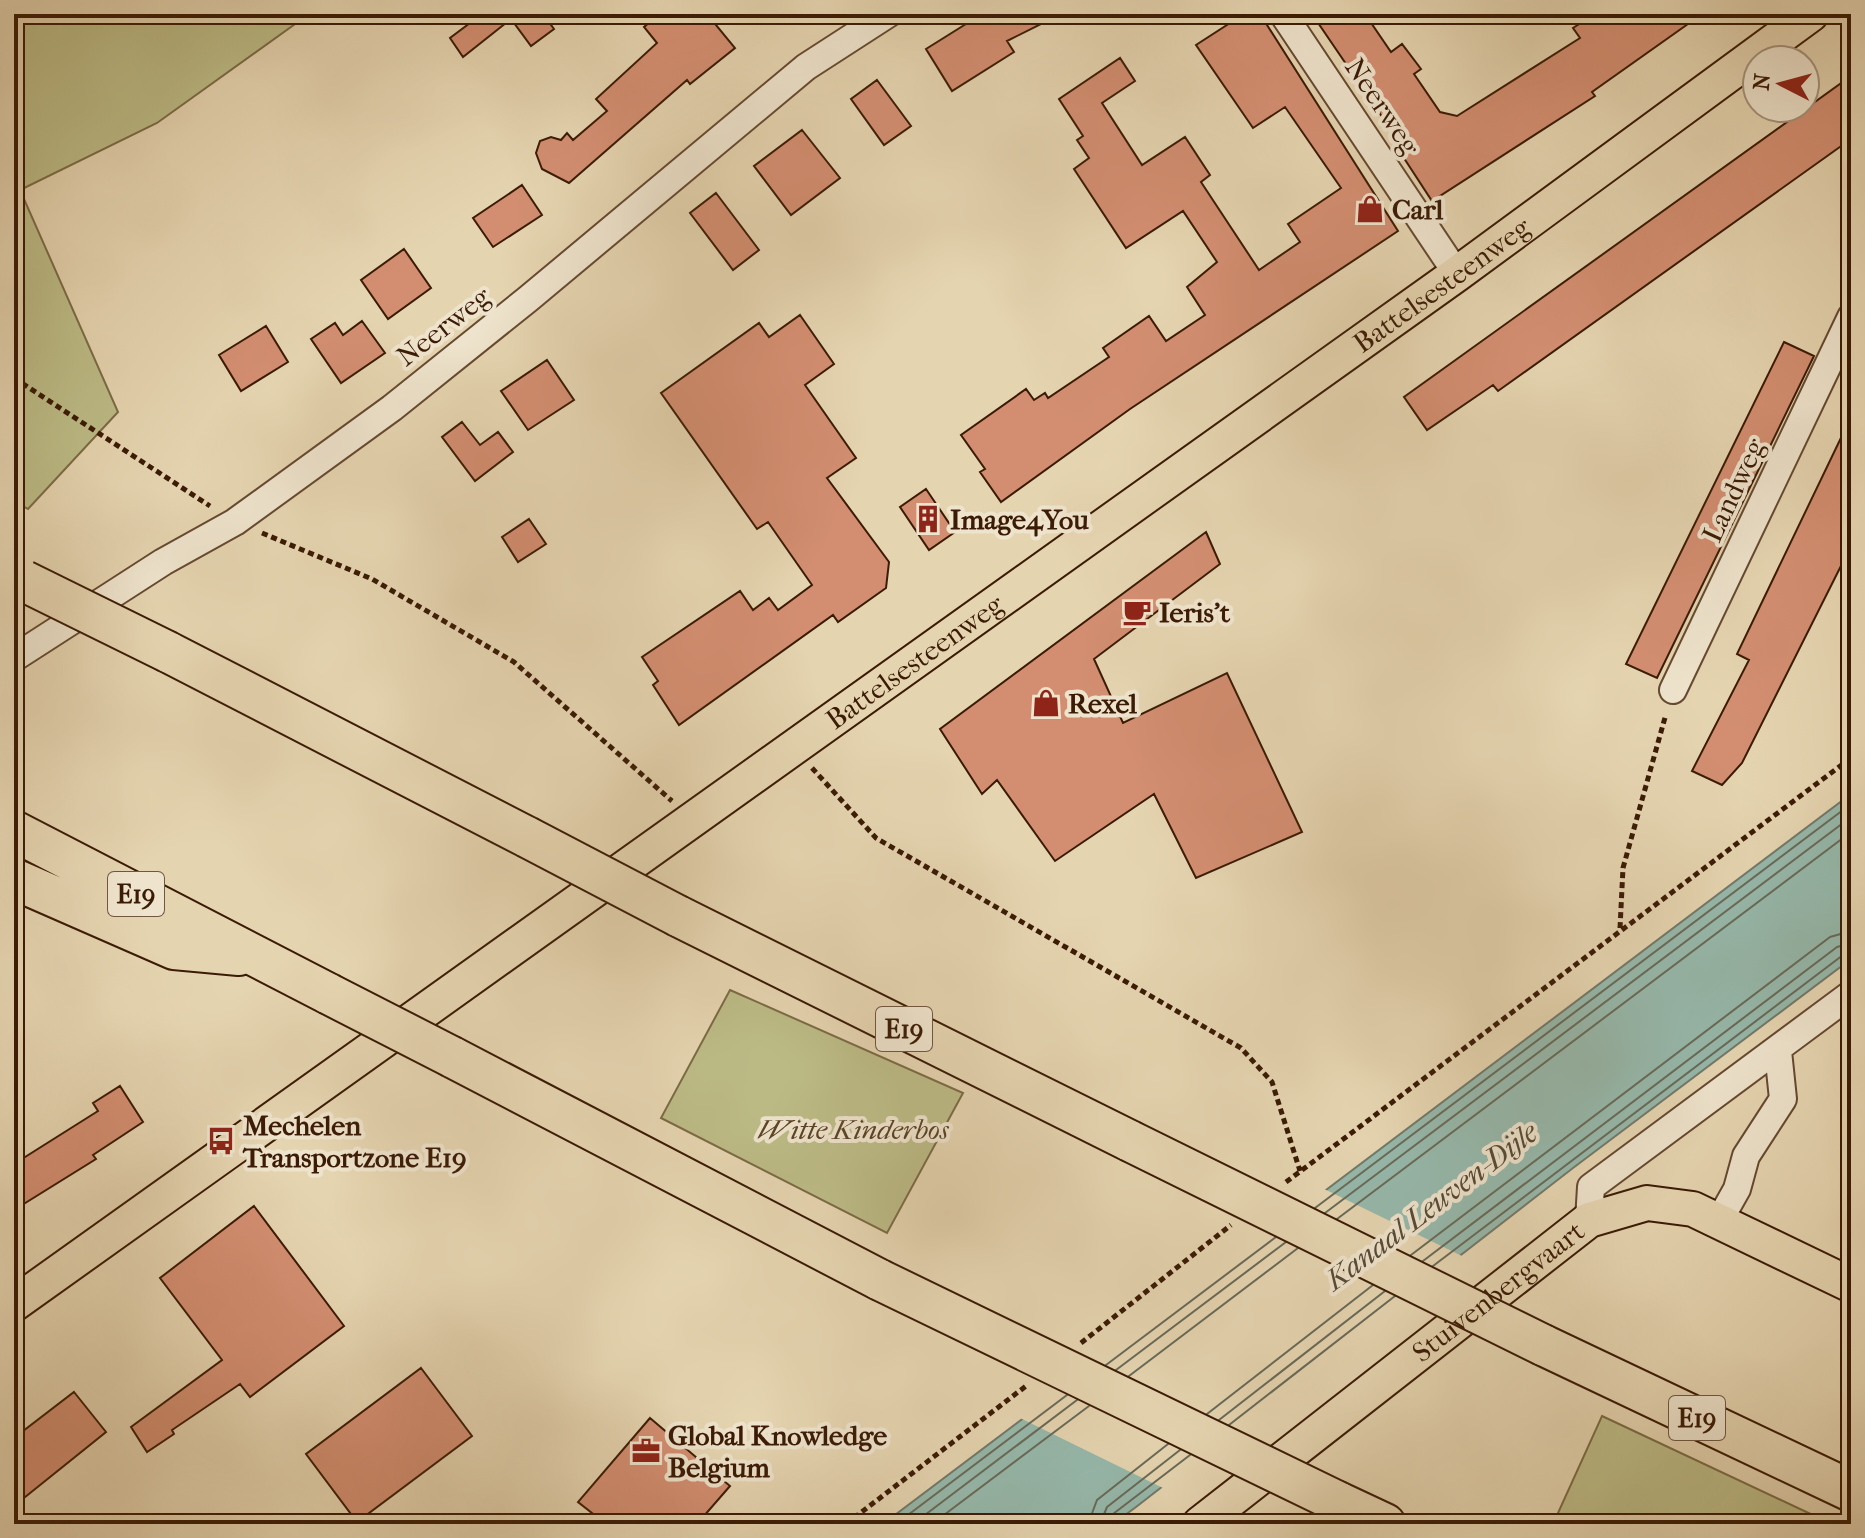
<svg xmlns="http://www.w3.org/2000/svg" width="1865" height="1538" viewBox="0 0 1865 1538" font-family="'IM FELL French Canon',serif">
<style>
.green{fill:#bcbb86;stroke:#7c6b46;stroke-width:2}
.water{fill:#96b8ab;stroke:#727969;stroke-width:2}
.pier{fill:#e5d4b0}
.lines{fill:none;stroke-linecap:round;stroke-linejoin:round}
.shore{stroke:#686a58;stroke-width:2}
.building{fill:#d38e71;stroke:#3b1b05;stroke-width:2}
.minor-casing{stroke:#664930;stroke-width:30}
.major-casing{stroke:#3b1b05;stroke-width:38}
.highway-casing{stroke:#3b1b05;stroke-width:44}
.path{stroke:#3b1b05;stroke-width:5;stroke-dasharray:6 4;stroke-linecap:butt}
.minor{stroke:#eee3cc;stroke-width:26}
.major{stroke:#e5d4b0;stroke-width:34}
.highway{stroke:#e5d4b0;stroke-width:40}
.highway-bridge-casing{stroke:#3b1b05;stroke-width:44;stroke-linecap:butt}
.highway-bridge{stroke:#e5d4b0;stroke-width:40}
.labels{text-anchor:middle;stroke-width:8;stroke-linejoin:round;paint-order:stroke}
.shield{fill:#eee3cc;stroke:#715741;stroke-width:2}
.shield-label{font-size:26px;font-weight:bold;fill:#3b1b05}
.street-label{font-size:28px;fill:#3b1b05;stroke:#eee3cc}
.poi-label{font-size:28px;font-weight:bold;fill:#3b1b05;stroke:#eee3cc;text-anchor:start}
.park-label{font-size:28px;font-style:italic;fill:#5b4325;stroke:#eee3cc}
.water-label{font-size:30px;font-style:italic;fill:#564a37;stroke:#eee3cc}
</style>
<rect width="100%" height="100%" fill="#e5d4b0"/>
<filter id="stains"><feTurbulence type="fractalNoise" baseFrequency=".0025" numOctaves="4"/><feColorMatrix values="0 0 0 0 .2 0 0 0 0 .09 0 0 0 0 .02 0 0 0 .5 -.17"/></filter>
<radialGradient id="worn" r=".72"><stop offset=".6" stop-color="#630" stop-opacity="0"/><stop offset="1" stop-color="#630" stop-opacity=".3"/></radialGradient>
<!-- green -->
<path class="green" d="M14,14H309L157,123L20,190L118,412L28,509L14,501Z
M730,990L963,1093L887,1233L661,1118Z
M1602,1416L1832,1524H1553Z"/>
<!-- water -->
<path class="water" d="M1851,794V959L1573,1168L1136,1507L1113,1524H883Z"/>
<!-- pier -->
<path class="pier" d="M1322,1188L1464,1257L1165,1489L1018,1417Z"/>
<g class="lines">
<!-- shore -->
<path class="shore" d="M1315,1208L1851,804
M1325,1213L1851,817
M1337,1219L1851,832
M1411,1255L1830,937L1851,931
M1423,1261L1837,947L1851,943
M1433,1266L1843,955L1851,953
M1106,1365L1276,1237
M1116,1370L1286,1242
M1129,1376L1298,1248
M1207,1414L1373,1285
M1219,1420L1385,1291
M1229,1425L1395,1296
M896,1524L1067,1395
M913,1524L1077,1400
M932,1524L1089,1406
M1088,1524L1097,1500L1168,1444
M1100,1524L1107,1507L1180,1450
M1110,1524L1113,1514L1190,1455"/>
</g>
<!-- building -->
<path class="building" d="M482,14H543L554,29L531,46L511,19L463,57L450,38Z
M660,14H707L735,48L690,84L687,80L569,183L542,169L536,153L540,141L551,137L561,140L567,133L573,140L607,111L596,99L657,43L644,27Z
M982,14H1061L1007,41L1014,52L952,91L926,49Z
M1244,14H1260L1398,231L1130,409L1001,502L980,472L985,469L961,435L1026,389L1034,400L1045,393L1048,398L1109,357L1103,348L1149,316L1166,341L1205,315L1187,287L1217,262L1183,211L1126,248L1074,169L1089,158L1077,140L1083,136L1059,99L1120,58L1135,81L1102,103L1142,165L1185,137L1210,175L1201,182L1259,270L1300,242L1288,224L1341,188L1285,107L1253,128L1196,45Z
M1312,14H1365L1391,52L1402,44L1421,69L1414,74L1440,112L1457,116L1580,38L1573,28L1595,14H1702L1592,92L1595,96L1432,201L1400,152L1404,149Z
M1851,76V139L1498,391L1493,385L1427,430L1404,397Z
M877,80L911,126L884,145L851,99Z
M802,130L840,178L791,215L754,166Z
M522,185L542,215L493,247L473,218Z
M716,193L759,250L733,270L690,213Z
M404,249L431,288L388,319L361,280Z
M800,315L834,364L805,385L856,458L827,478L889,562L886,588L838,622L833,615L679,725L653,685L658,681L642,657L740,591L753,610L769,598L778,610L812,585L768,522L757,529L661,393L759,323L769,337Z
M362,321L385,353L341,383L311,339L335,323L343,335Z
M266,326L288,362L241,391L219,355Z
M1784,342L1814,356L1657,678L1626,664Z
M547,360L574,400L528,430L501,391Z
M1851,417V546L1742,763L1722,785L1692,771L1749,660L1737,654Z
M462,422L480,445L498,432L513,452L475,481L442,437Z
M926,489L955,532L929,550L900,507Z
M529,519L546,544L518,562L502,537Z
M1206,532L1220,564L1094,659L1123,723L1227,673L1302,832L1196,878L1154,794L1055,861L997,780L982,794L940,729Z
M120,1086L143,1122L93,1155L96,1159L14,1210V1164L98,1111L93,1103Z
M254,1206L344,1326L250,1397L240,1384L172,1430L174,1434L147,1452L131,1427L222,1360L160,1278Z
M421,1368L472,1436L357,1522L306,1454Z
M74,1392L106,1432L14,1506V1438Z
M650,1418L730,1486L697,1524H606L578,1502Z"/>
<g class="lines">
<defs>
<path id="minor" d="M1283,14L1457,274
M14,658L163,562L235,522L392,408L528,299L806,67L888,14
M1673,690L1851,317
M1589,1220L1591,1187L1851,994
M1719,1221L1737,1189L1746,1156L1783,1099L1778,1051"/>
<g id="major">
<path id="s1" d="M14,1304L1457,274L1811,14"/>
<path id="s2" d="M1200,1524L1589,1220L1647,1203L1693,1209L1851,1285"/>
</g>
<path id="highway" d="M168,652L527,837
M14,831L329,994
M14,879L174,949L239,955
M678,916L1130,1141
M452,1057L880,1280
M1543,1345L1851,1491
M1338,1502L1385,1524"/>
</defs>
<!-- minor casing -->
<use href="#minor" class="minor-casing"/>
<!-- major casing -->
<use href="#major" class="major-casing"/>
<!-- highway casing -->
<use href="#highway" class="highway-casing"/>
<!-- path -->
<path class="path" d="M14,378L210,506
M262,533L372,579L514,662L672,801
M812,768L876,838L1241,1048L1272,1082L1300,1171
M1620,928L1623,868L1666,714
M1286,1182L1851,758
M1081,1343L1231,1225
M846,1524L1026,1386"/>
<!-- minor -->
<use href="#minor" class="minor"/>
<!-- major -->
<use href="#major" class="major"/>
<!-- highway -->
<use href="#highway" class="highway"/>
<defs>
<path id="highway-bridge" d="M24,581L168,652
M527,837L678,916
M329,994L452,1057
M1130,1141L1543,1345
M880,1280L1338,1502"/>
</defs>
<!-- highway-bridge casing -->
<use href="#highway-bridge" class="highway-bridge-casing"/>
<!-- highway-bridge -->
<use href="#highway-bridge" class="highway-bridge"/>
</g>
<!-- icons -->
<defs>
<symbol id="shop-bare" viewBox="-9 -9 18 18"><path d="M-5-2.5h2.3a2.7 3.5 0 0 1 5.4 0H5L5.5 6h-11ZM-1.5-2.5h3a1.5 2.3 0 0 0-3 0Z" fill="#8f2418" stroke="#eee3cc" stroke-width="2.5" paint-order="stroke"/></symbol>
<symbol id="building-bare" viewBox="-9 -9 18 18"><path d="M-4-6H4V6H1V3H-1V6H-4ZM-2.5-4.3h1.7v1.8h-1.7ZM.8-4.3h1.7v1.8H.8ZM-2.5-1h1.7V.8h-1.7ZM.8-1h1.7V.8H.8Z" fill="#8f2418" stroke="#eee3cc" stroke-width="2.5" paint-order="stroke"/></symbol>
<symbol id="cafe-bare" viewBox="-9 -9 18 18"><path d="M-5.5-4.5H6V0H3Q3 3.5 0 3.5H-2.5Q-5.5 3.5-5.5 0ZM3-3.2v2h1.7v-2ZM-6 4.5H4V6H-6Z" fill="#8f2418" stroke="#eee3cc" stroke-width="2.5" paint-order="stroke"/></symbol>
<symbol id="bus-bare" viewBox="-9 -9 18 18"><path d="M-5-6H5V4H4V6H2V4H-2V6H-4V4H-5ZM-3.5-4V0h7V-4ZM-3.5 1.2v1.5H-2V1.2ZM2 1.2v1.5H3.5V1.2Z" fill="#8f2418" stroke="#eee3cc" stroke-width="2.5" paint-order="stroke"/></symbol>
<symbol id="office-bare" viewBox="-9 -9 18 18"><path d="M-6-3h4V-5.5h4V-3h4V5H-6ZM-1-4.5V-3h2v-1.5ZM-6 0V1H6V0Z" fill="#8f2418" stroke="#eee3cc" stroke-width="2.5" paint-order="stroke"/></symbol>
</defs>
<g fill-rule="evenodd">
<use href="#shop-bare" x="1350" y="189" width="40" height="40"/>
<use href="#building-bare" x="908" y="499" width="40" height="40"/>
<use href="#cafe-bare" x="1117" y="592" width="40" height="40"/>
<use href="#shop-bare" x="1026" y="683" width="40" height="40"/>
<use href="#bus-bare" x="201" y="1121" width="40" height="40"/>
<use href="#office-bare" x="626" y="1431" width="40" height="40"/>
</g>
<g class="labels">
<!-- shield labels -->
<g class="shield">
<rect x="108" y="872" width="56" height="44" rx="6"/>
<rect x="876" y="1007" width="56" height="44" rx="6"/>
<rect x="1669" y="1396" width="56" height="44" rx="6"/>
</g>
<g class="shield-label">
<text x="136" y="903">E19</text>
<text x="904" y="1038">E19</text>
<text x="1697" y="1427">E19</text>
</g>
<!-- street labels -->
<g class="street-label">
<text transform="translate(1383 106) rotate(56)" y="10">Neerweg</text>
<text dy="10" stroke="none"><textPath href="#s1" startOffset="1754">Battelsesteenweg</textPath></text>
<text transform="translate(443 326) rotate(-38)" y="10">Neerweg</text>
<text transform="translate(1733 490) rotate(-65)" y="10">Landweg</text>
<text dy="10" stroke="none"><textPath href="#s1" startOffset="1106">Battelsesteenweg</textPath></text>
<text dy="10" stroke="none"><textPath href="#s2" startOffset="378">Stuivenbergvaart</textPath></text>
</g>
<!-- poi labels -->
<g class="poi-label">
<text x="1392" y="219">Carl</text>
<text x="950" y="529">Image4You</text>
<text x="1159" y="622">Ieris't</text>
<text x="1068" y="713">Rexel</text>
<text x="243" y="1135">Mechelen<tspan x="243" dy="32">Transportzone E19</tspan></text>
<text x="668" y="1445">Global Knowledge<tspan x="668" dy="32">Belgium</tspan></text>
</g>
<!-- park labels -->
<g class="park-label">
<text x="853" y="1139">Witte Kinderbos</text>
</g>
<!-- water labels -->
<g class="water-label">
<text transform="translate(1431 1206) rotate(-37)" y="10">Kanaal Leuven-Dijle</text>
</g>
</g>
<!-- margin -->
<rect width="1865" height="1538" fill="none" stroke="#e5d4b0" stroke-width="48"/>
<rect x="16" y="16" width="1833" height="1506" fill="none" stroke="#3b1b05" stroke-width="4"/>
<rect x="24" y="24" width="1817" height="1490" fill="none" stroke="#3b1b05" stroke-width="2"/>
<!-- north arrow -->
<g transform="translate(1781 84) rotate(276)"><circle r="38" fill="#eee3cc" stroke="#a6937c" stroke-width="2"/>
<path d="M0-6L14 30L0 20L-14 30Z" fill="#8f2418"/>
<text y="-12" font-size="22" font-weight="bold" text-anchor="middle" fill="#3b1b05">N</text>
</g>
<rect width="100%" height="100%" filter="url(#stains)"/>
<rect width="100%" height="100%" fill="url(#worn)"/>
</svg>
